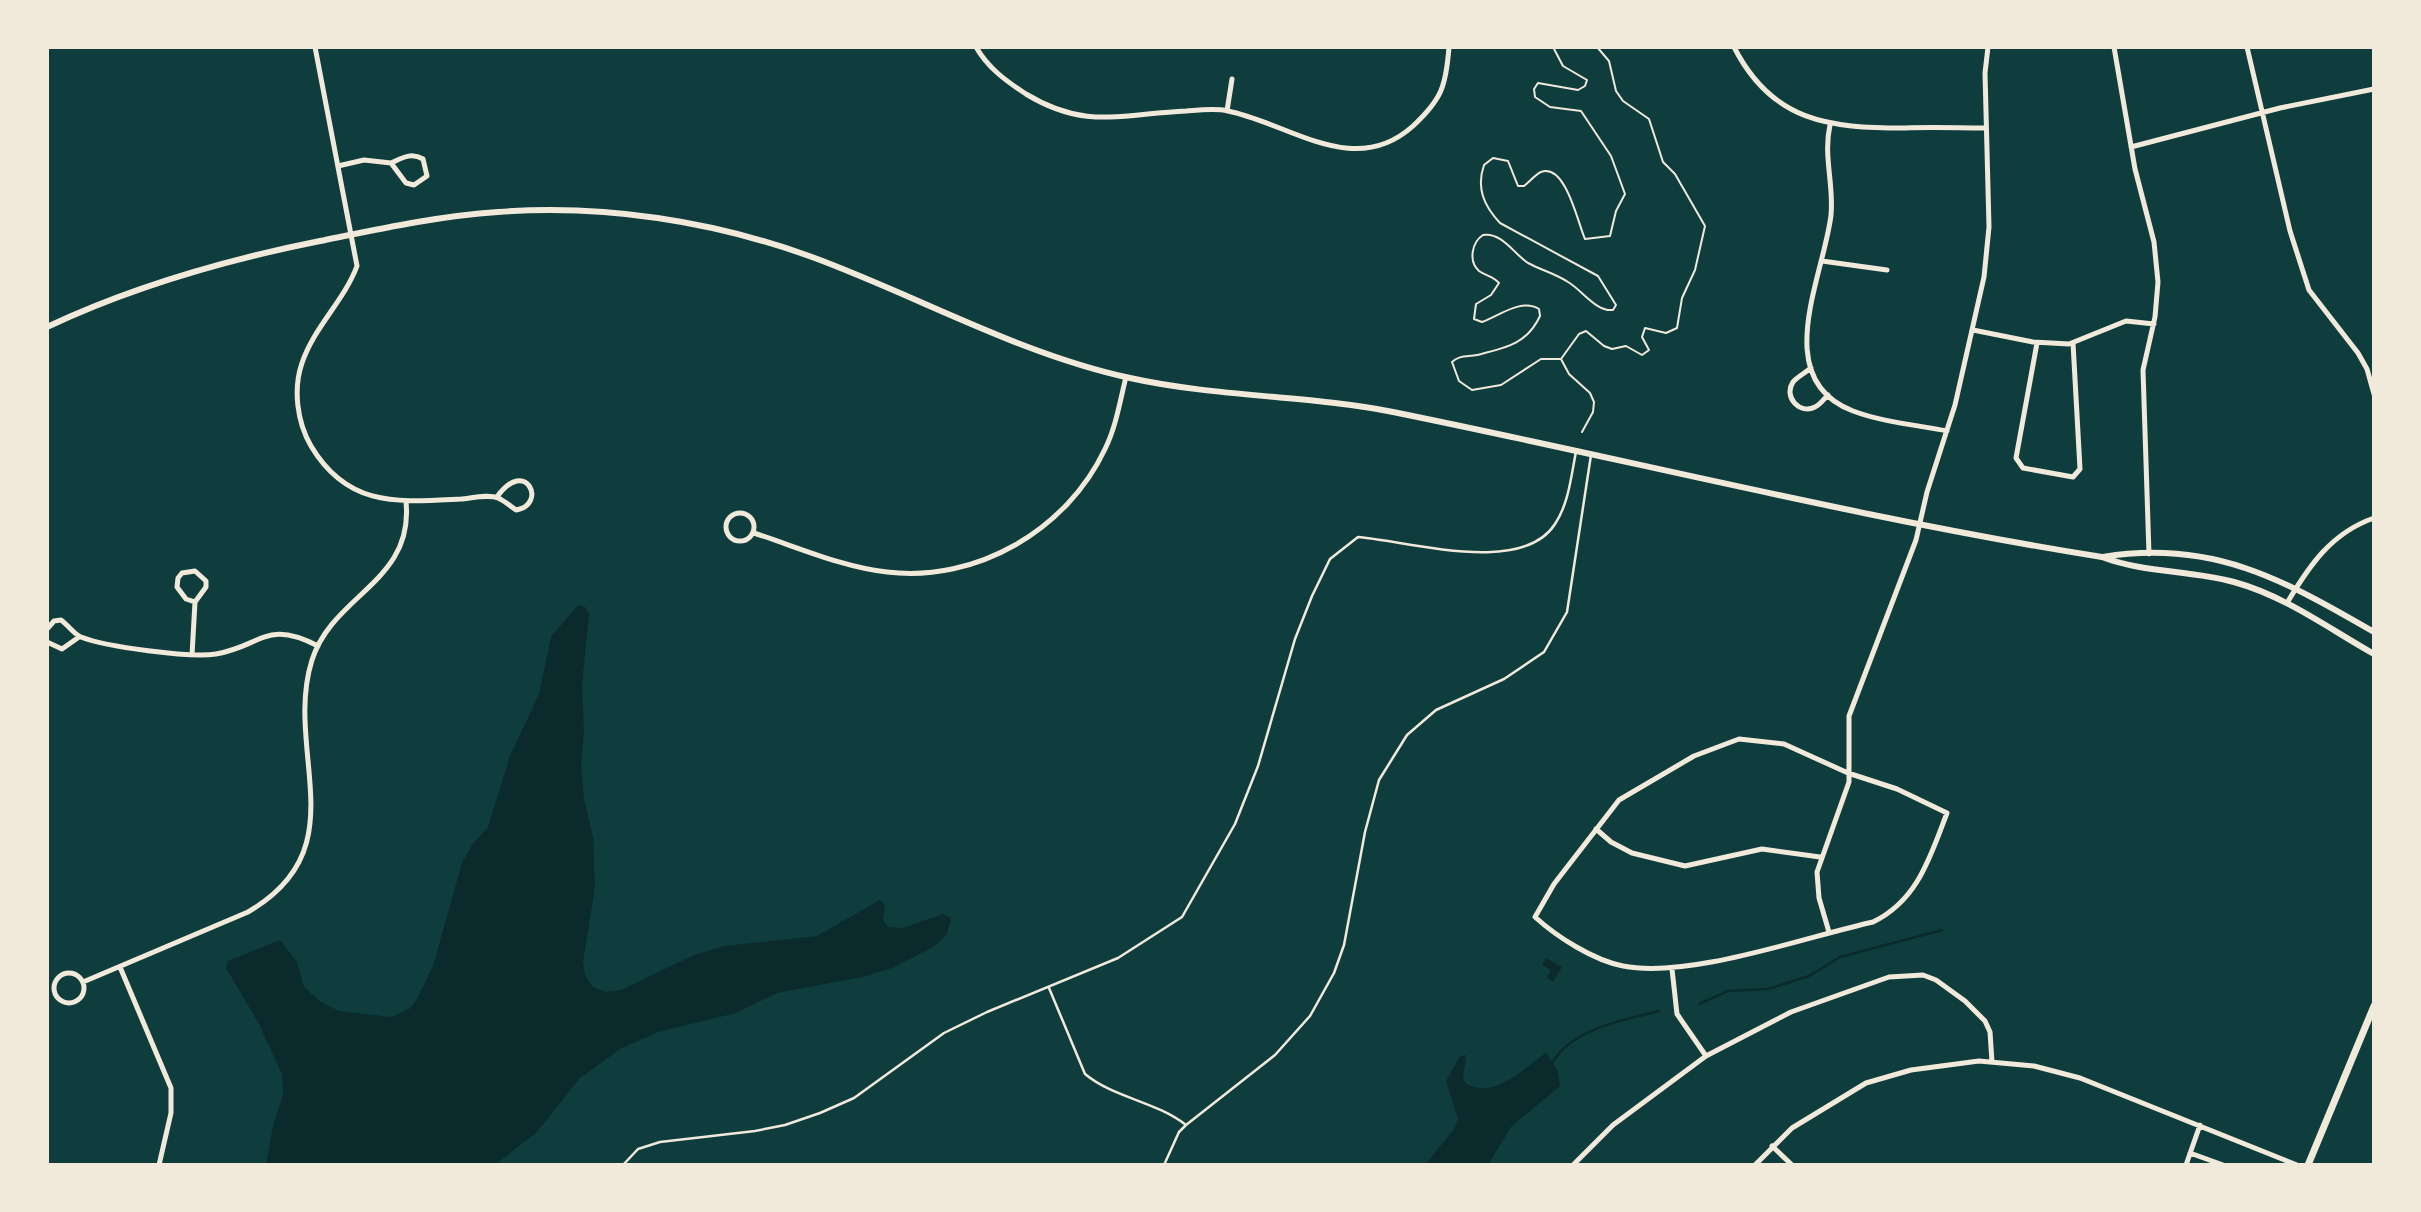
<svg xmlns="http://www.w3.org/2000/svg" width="2421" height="1212" viewBox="0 0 2421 1212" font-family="Barlow,sans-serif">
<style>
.water{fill:#0a2a2b}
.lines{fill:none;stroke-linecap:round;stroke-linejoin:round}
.stream{stroke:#0a2a2b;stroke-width:2.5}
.path{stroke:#f1e9da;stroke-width:2}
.service{stroke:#f1e9da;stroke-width:2.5}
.minor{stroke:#f1e9da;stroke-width:5}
.tertiary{stroke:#f1e9da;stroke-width:6}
.secondary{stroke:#f1e9da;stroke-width:7}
</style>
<rect width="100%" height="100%" fill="#0f3d3e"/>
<!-- water -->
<path class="water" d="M578,605L585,607L589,614L582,684L584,732L581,766L584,799L593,837L595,887L583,962L585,975L593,987L605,992L621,990L694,955L724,946L817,936L880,900L885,905L883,920L888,927L903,928L943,914L951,918L947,934L933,947L892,968L862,977L777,993L736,1013L658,1032L620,1049L580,1078L537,1132L495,1165H266L273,1126L283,1095L282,1074L259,1024L226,968L228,961L280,940L297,962L304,987L321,1002L339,1011L391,1017L409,1009L416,1001L433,966L462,863L472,845L488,827L510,756L539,694L551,637Z
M1546,958L1562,967L1553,982L1547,978L1551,970L1542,965Z
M1546,1053L1558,1071L1560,1086L1511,1127L1488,1165H1425L1454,1129L1458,1119L1446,1081L1460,1056L1466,1055L1463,1079L1466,1084C1495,1099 1523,1069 1546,1053Z"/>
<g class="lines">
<!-- stream -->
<path class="stream" d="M1699,1004L1728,991L1768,989L1809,976L1840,957L1942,930
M1552,1063C1572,1028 1624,1020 1659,1011"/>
<!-- path -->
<path class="path" d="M1553,47L1563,66L1587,80L1585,86L1578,90L1538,83L1534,89L1535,97L1550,107L1581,111L1611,156L1625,194L1616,211L1610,236L1585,239C1578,224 1566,163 1541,172C1536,174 1529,182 1524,186H1518L1508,161L1493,158L1484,165C1476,188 1484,206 1500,223L1598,276L1616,305L1613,310C1596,312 1582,290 1568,282C1556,274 1541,270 1528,263C1514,254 1502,232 1483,235C1472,242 1468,261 1479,271C1486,276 1493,276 1499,283L1491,295L1476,304L1474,319L1482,322C1499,316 1521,298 1539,309L1540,316C1527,344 1506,348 1477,355C1468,357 1459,355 1452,362L1459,381L1472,390L1501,385L1541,359H1561L1569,374L1590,393L1594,402L1593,412L1582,432
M1561,359L1579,334L1586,331L1604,346L1612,349L1626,346L1642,355L1649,350L1642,337L1645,328L1666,333L1677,328L1682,298L1695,270L1705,226L1675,174L1663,162L1649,119L1623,101L1616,91L1609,61L1597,47"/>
<!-- service -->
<path class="service" d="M1049,988L1085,1074C1114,1098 1155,1101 1186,1125
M623,1165L638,1149L660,1142L755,1131L785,1125L820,1113L854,1098L944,1033L987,1012L1118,958L1182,917L1235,824L1258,766L1295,639L1312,596L1330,559L1358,537C1408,541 1522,576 1555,524C1569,503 1571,476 1576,452
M1164,1165L1179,1132L1186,1125L1275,1055L1310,1016L1334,973L1344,945L1365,832L1379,780L1407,735L1436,710L1504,679L1544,652L1567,612L1591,455"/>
<!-- minor -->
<path class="minor" d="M315,47L357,266C344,301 314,327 302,363C293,389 297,422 311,446C348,508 398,502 461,499C472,498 489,494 498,498C505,501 510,506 516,510C548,505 526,456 497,497
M976,47C988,68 1006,81 1026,94C1085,130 1121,114 1186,111C1200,110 1215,108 1228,111C1291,124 1354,179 1413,126C1442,99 1446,86 1449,47
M1734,47C1772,122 1829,128 1905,128C1932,127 1959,128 1985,128
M2114,47L2135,169L2154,242L2158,282L2155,317L2143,370L2149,554
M2247,47L2290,231L2309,290L2358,353L2367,369L2374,394
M1227,111L1232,79
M1830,125C1823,156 1834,184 1831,215C1824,276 1769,379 1853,411C1882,422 1917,425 1947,431
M2131,147L2280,108L2374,89
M338,166L364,160L391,163L406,183L414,185L427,176L423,159C411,152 402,158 391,163
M1822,261L1887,270
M1973,330L2033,342L2069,344L2126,321L2154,324
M2037,343L2016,458L2023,468L2073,477L2080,469L2073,343
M1811,368C1805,373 1797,377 1793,382C1783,397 1800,415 1815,407C1820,405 1824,399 1828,395
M726 527a14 14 0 1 1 28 0a14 14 0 1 1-28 0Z
M754,533C797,547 842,567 887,572C976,583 1067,530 1105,449C1116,427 1120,401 1126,377
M2287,603C2309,566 2331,533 2374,518
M47,629L54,621L61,620C68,625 75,635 81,637C106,647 190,658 216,654C262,646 266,619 318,646
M47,642L62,649L79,637
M192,655L195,602L206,587V581L195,571L182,573L178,578L177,587L186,599L195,602
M1739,739L1784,744L1848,773L1897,789L1947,813C1930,857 1918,900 1873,922C1805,937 1689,979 1623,966C1593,960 1557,937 1535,917L1554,884L1619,800L1694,756Z
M1596,829L1611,842L1632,853L1685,866L1762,849L1820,857
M1829,932L1819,898L1817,872L1849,782V716L1916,540L1927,492L1955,405L1984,277L1989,227L1985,73L1988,47
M120,967L171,1088V1113L159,1165
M1672,969L1677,1014L1706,1056
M54 988a15 15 0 1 1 30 0a15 15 0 1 1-30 0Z
M83,982L248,912C359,848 283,752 312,660C333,594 414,582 406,502
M1772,1146L1792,1165
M2190,1153L2223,1165
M1573,1165L1613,1125L1706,1056L1791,1012L1889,977L1923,975L1936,980L1965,1001L1985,1021L1990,1032L1992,1062
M1755,1165L1792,1128L1866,1083L1911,1070L1979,1061L2034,1066L2080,1078L2297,1165
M2186,1165L2200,1125"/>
<!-- tertiary -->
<path class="tertiary" d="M47,327C134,286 225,260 320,241C379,229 438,216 498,212C604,204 713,221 812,257C918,296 1019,354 1130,378C1216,397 1306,395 1393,412C1630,460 1863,519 2102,557C2144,573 2190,570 2234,582C2285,596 2328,628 2374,654
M2103,557C2212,539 2284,580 2374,632"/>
<!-- secondary -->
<path class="secondary" d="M2308,1165L2374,1006"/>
</g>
<!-- border -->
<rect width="2421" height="1212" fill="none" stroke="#f1e9da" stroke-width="98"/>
</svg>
